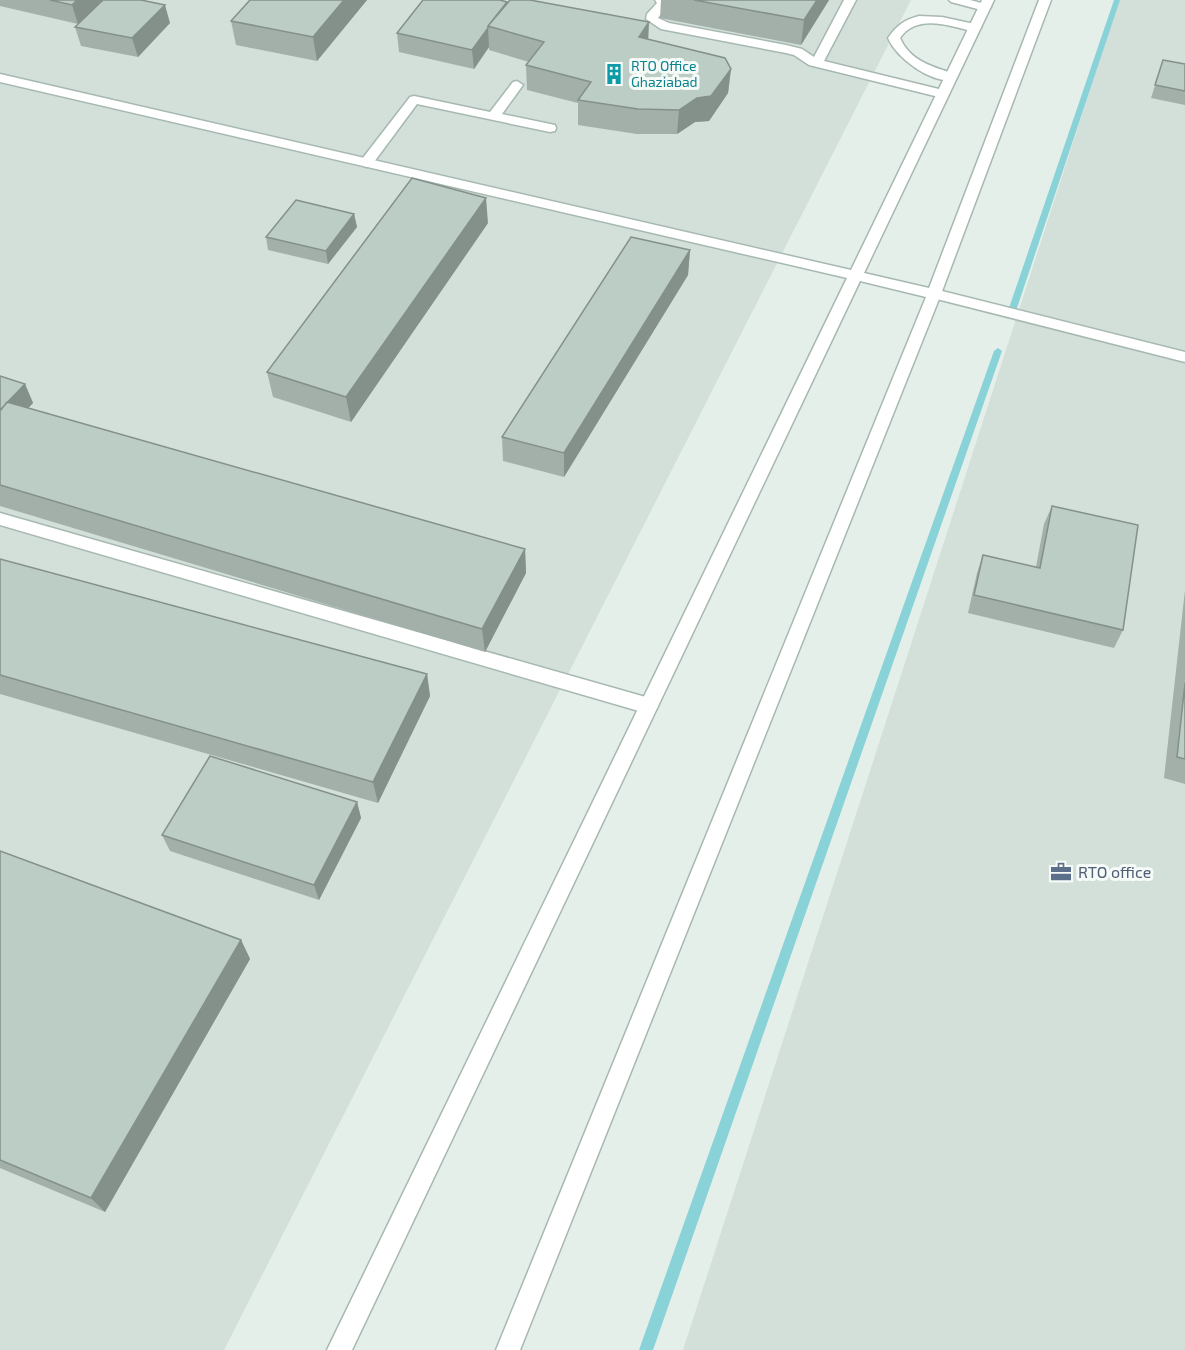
<svg xmlns="http://www.w3.org/2000/svg" width="1185" height="1350" viewBox="0 0 1185 1350" font-family="'Exo 2',sans-serif">
<style>
.built{fill:#d3dfd9}
.lines{fill:none;stroke-linecap:round;stroke-linejoin:round}
.stream{fill:#88d2d8;fill-rule:evenodd}
.service-casing{stroke:#a7b8b1;stroke-width:3}
.minor-casing{stroke:#a7b8b1;stroke-width:3}
.tertiary-casing{stroke:#a7b8b1;stroke-width:3}
.service{fill:#fff;fill-rule:evenodd}
.minor{fill:#fff;fill-rule:evenodd}
.tertiary{fill:#fff;fill-rule:evenodd}
.wall{fill:#a2b0a9}
.shaded-wall{fill:#84908a}
.building{fill:#bccdc5;stroke:#84908a;stroke-width:1.5}
.labels{text-anchor:middle;stroke-width:6;stroke-linejoin:round;paint-order:stroke}
.far-culture-label{font-size:14px;fill:#0d838f;stroke:#f6fbf8;text-anchor:start}
.service-label{font-size:16px;fill:#4e5e75;stroke:#f6fbf8;text-anchor:start}
</style>
<rect width="100%" height="100%" fill="#e5efea"/>
<!-- built -->
<path class="built" d="M0,0H911L224,1350H0Z
M1119,0H1185V1350H683Z"/>
<g class="lines">
<!-- stream -->
<path class="stream" d="M1114,0H1120L1017,308L1016,310H1010L1009,308Z
M998,348L1002,351L653,1350H639L994,351Z"/>
<defs>
<path id="service" d="M655,0H667L669,3L658,18L669,23L786,45L802,49L814,57L844,0H856L824,61L947,91L949,94L943,98L809,65L794,55L786,53L661,29L646,19L647,14L657,3Z
M949,0H970L989,5L991,7L985,11L951,2Z
M919,16L942,17L979,25L981,28L975,32C951,26 917,13 900,38C910,61 933,67 955,74L957,77L955,80C932,84 897,59 888,38C897,25 904,20 919,16Z
M0,513L649,698L655,701L658,706L655,711L649,714L0,525Z"/>
<path id="minor" d="M517,81L523,85L502,114L555,125L556,128L555,131L550,132L417,104L371,166L366,167L359,163L410,97L414,96L490,112L513,82Z
M934,289L1185,352V362L929,297L927,294Z"/>
<path id="tertiary" d="M982,0H994L864,273L929,288L1039,0H1051L941,294L520,1350H496L926,297L860,281L352,1350H327L847,278L0,82V74L851,270Z"/>
</defs>
<!-- service casing -->
<use href="#service" class="service-casing"/>
<!-- minor casing -->
<use href="#minor" class="minor-casing"/>
<!-- tertiary casing -->
<use href="#tertiary" class="tertiary-casing"/>
<!-- service -->
<use href="#service" class="service"/>
<!-- minor -->
<use href="#minor" class="minor"/>
<!-- tertiary -->
<use href="#tertiary" class="tertiary"/>
</g>
<!-- wall -->
<path class="wall" d="M0,0H141L170,23L138,57L81,46L75,27L88,15L78,24L0,6Z
M250,0H367L317,61L236,45L231,21Z
M661,0H829L801,45L660,18Z
M507,3L649,39L731,69L728,93L709,121L695,122L677,134H637L578,125V103L527,90L526,65L529,62L489,50V47L474,69L399,52L397,33Z
M1163,60L1185,64V105L1151,98Z
M354,214L357,227L328,264L268,250L266,237Z
M488,223L351,422L273,397L267,372Z
M690,250L688,275L564,477L503,461L502,437Z
M0,376L25,384L33,403L28,408L525,549L526,573L485,652L0,506Z
M1052,506L1123,630L1114,648L968,613L977,573L983,555L1036,567L1044,524Z
M0,559L427,674L430,696L378,803L0,694Z
M1185,590V784L1164,778Z
M357,802L361,818L319,900L170,851L162,835Z
M0,851L241,940L250,959L105,1212L0,1168Z"/>
<!-- shaded-wall -->
<path class="shaded-wall" d="M77,0H105L78,24L72,5Z
M344,0H367L317,61L313,37Z
M817,0H829L801,45L804,20Z
M165,5L170,23L138,57L132,38Z
M649,22L648,46L639,37Z
M488,28L489,47L474,69L472,50Z
M731,69L728,93L709,121L695,122L677,134L679,110Z
M486,198L488,223L351,422L346,397Z
M354,214L357,227L328,264L326,251Z
M690,250L688,275L564,477V453Z
M25,384L33,403L0,438V410Z
M525,549L526,573L485,652L482,629Z
M427,674L430,696L378,803L373,782Z
M357,802L361,818L319,900L314,885Z
M241,940L250,959L105,1212L91,1198Z"/>
<!-- building -->
<path class="building" d="M50,0H77L72,5Z
M103,0H141L165,5L132,38L75,27Z
M250,0H344L313,37L231,21Z
M423,0H500L507,2L488,26V28L472,50L397,33Z
M510,0H530L649,22L639,37L725,58L731,69L711,96L697,98L679,110L638,109L578,100L591,82L526,65L544,42L488,26Z
M694,0H817L804,20Z
M1163,60L1185,64V91L1155,85Z
M412,178L486,198L346,397L267,372Z
M296,200L354,214L326,251L266,237Z
M631,237L690,250L564,453L502,437Z
M0,376L25,384L0,410Z
M7,402L525,549L482,629L0,485V411Z
M1052,506L1138,525L1123,630L974,595L983,555L1040,568Z
M0,559L427,674L373,782L0,675Z
M1185,683V759L1177,757Z
M210,756L357,802L314,885L162,835Z
M0,851L241,940L91,1198L0,1160Z"/>
<!-- icons -->
<defs>
<symbol id="building-bare" viewBox="-9 -9 18 18"><path d="M-4-6H4V6H1V3H-1V6H-4ZM-2.5-4.3h1.7v1.8h-1.7ZM.8-4.3h1.7v1.8H.8ZM-2.5-1h1.7V.8h-1.7ZM.8-1h1.7V.8H.8Z" fill="#0f9aa8" stroke="#f6fbf8" stroke-width="2.5" paint-order="stroke"/></symbol>
<symbol id="office-bare" viewBox="-9 -9 18 18"><path d="M-6-3h4V-5.5h4V-3h4V5H-6ZM-1-4.5V-3h2v-1.5ZM-6 0V1H6V0Z" fill="#5c6f8a" stroke="#f6fbf8" stroke-width="2.5" paint-order="stroke"/></symbol>
</defs>
<g fill-rule="evenodd">
<use href="#building-bare" x="599" y="59" width="30" height="30"/>
<use href="#office-bare" x="1046" y="857" width="30" height="30"/>
</g>
<g class="labels">
<!-- far-culture labels -->
<g class="far-culture-label">
<text x="631" y="71">RTO Office<tspan x="631" dy="16">Ghaziabad</tspan></text>
</g>
<!-- service labels -->
<g class="service-label">
<text x="1078" y="878">RTO office</text>
</g>
</g>
</svg>
